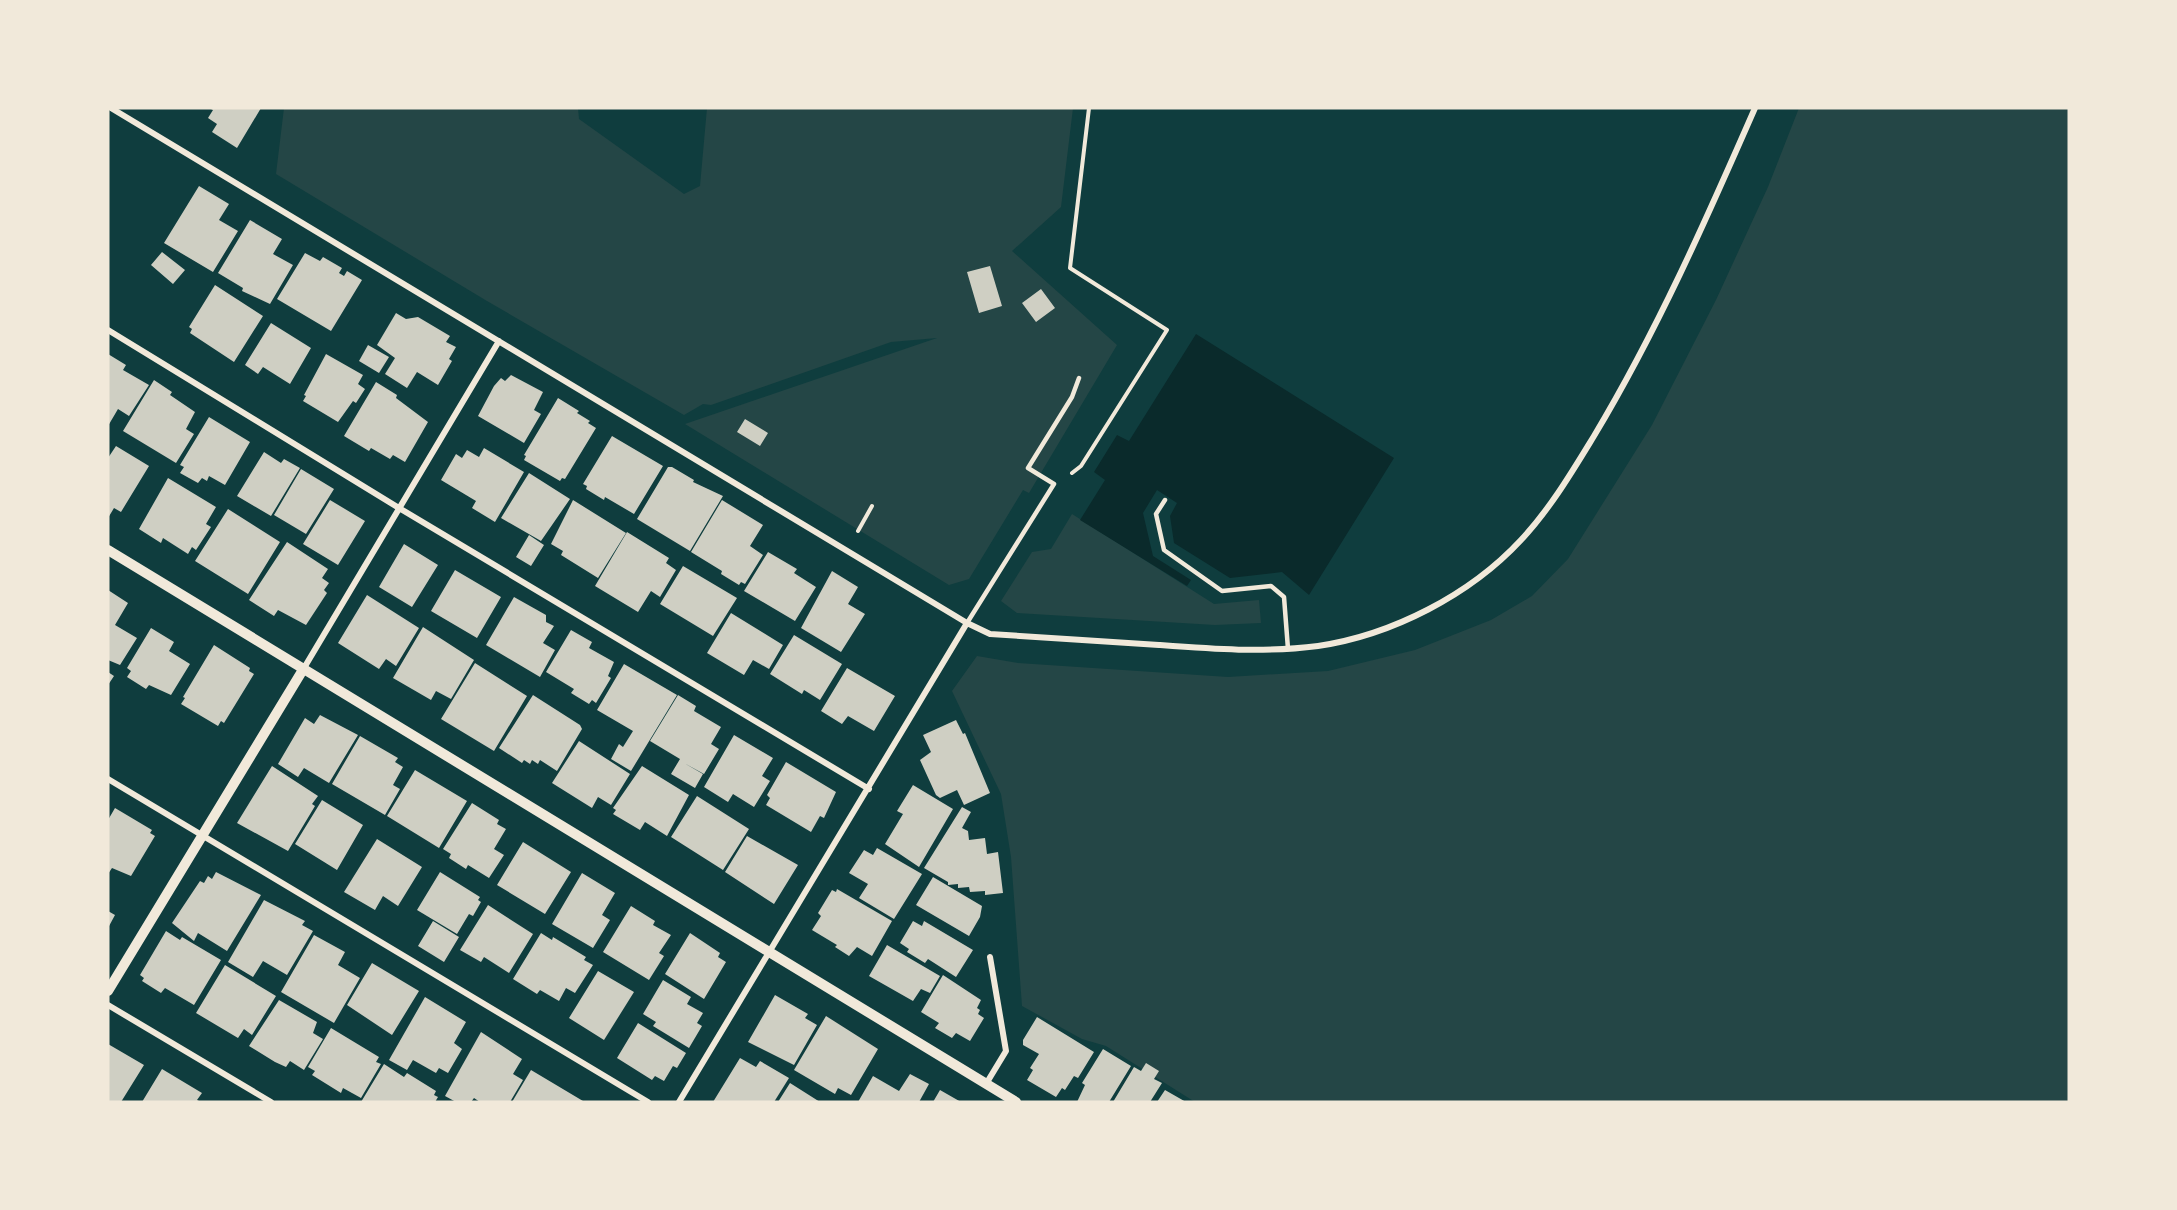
<svg xmlns="http://www.w3.org/2000/svg" width="2177" height="1210" viewBox="0 0 2177 1210" font-family="Poppins,sans-serif">
<style>
.green{fill:#244646}
.water{fill:#0a2a2b}
.building{fill:#cfcfc3}
.lines{fill:none;stroke-linecap:round;stroke-linejoin:round}
.path{stroke:#f1e9da;stroke-width:4}
.service{stroke:#f1e9da;stroke-width:4.5}
.minor{stroke:#f1e9da;stroke-width:6}
.tertiary{stroke:#f1e9da;stroke-width:10}
</style>
<rect width="100%" height="100%" fill="#0f3d3e"/>
<!-- green -->
<path class="green" d="M284,108H578L579,119L684,194L700,186L707,108H1073L1061,207L1012,251L1117,345L1029,493L1023,490L969,579L949,585L685,424L937,338L891,342L711,405L703,404L684,415L487,301L276,174Z
M1799,108H2069V1102H1195L1106,1046L1082,1039L1022,1006L1011,857L1001,794L952,691L977,656L1018,663L1228,677L1328,671L1415,650L1491,620L1532,596L1568,559L1652,425L1716,300L1768,187Z
M1072,514L1214,604L1259,600L1261,623L1215,625L1017,613L1001,601L1032,552L1051,549Z"/>
<!-- water -->
<path class="water" d="M1196,334L1394,458L1309,595L1282,572L1230,578L1174,543L1170,516L1177,503L1157,490L1143,513L1153,556L1191,580L1187,586L1080,520L1105,480L1094,472L1117,435L1129,441Z"/>
<!-- building -->
<path class="building" d="M209,108H261L237,148L212,132L217,124L208,118L213,110Z
M199,186L229,204L219,220L238,231L213,272L164,243Z
M250,220L282,239L273,254L293,265L270,304L242,291L243,288L218,273Z
M162,252L185,270L173,284L151,265Z
M305,253L320,261L323,257L342,268L339,273L344,276L347,271L362,280L331,331L277,299Z
M990,266L1002,306L979,313L967,272Z
M215,285L263,316L234,362L190,333L192,329L189,327Z
M1041,289L1055,308L1036,322L1022,303Z
M396,313L406,319L418,317L450,336L446,342L456,347L449,359L452,361L438,385L417,372L407,388L385,374L395,358L377,345Z
M271,323L311,348L290,384L263,367L258,374L245,365Z
M368,345L389,357L379,373L359,361Z
M108,354L126,365L123,370L149,385L129,416L118,409L108,426Z
M326,354L363,375L358,384L365,389L356,403L353,401L338,422L303,401L306,396L304,395Z
M511,375L543,392L534,410L541,414L524,443L478,416L494,386L501,378L505,381Z
M154,380L172,392L170,395L195,412L186,429L194,434L176,463L123,431Z
M376,382L397,395L396,398L428,422L405,462L393,455L390,459L371,448L369,451L344,436Z
M558,398L579,411L577,413L590,421L588,423L596,428L565,479L562,478L560,481L524,460L526,456L524,455Z
M209,417L250,442L225,485L209,476L207,481L202,478L198,483L180,473L184,467L180,465Z
M745,419L768,433L760,446L737,432Z
M612,436L663,466L634,514L605,497L604,500L586,489L587,486L583,484Z
M116,446L149,466L121,512L114,508L108,518V458Z
M484,448L524,472L495,522L472,508L476,501L441,480L456,454L462,458L467,450L479,457Z
M264,452L281,463L284,459L300,468L271,516L237,496Z
M668,467H672L694,480L693,482L723,496L690,551L637,519Z
M301,469L334,489L306,534L274,515Z
M529,473L570,499L541,541L501,518Z
M168,478L216,507L206,524L211,527L196,550L192,547L188,554L163,538L161,543L139,529Z
M330,500L365,521L338,565L303,544Z
M573,500L626,533L598,578L561,555L563,551L551,544Z
M722,500L763,525L750,546L763,555L745,584L741,582L739,585L721,574L722,571L691,552Z
M228,509L280,542L248,594L195,561Z
M627,532L669,558L666,563L676,570L660,597L651,591L638,612L595,586Z
M529,535L544,545L531,566L516,557Z
M287,542L328,569L322,578L329,583L324,590L327,593L306,625L278,610L274,616L249,600Z
M404,544L438,565L412,607L379,587Z
M768,552L797,569L794,573L816,587L795,621L744,591Z
M683,566L737,598L713,636L660,604Z
M455,570L501,597L477,638L431,611Z
M832,571L858,587L848,604L865,614L841,652L801,628Z
M108,590L128,603L115,625L137,638L120,665L108,660Z
M367,595L419,628L396,666L386,659L379,669L338,643Z
M514,597L546,615V622L554,626L543,643L555,650L540,677L486,645Z
M731,613L783,645L769,669L753,660L744,675L707,653Z
M423,627L474,660L451,699L436,691L431,700L393,678Z
M151,628L174,642L169,651L190,664L171,695L149,685L146,689L127,677L131,671L127,668Z
M571,630L592,642L589,648L614,662L608,676L611,678L596,703L592,700L589,704L571,693L574,689L546,672Z
M794,635L842,664L820,700L804,690L802,694L770,674Z
M214,645L250,668L249,671L254,674L224,723L221,721L218,726L181,704L185,698L183,697Z
M475,663L527,696L494,751L441,719Z
M624,664L677,695L631,771L611,759L619,744L623,747L633,731L597,710Z
M847,668L895,696L874,731L848,716L842,724L821,711Z
M108,672L114,676L108,685Z
M533,695L580,725L582,729L557,771L540,760L538,764L532,760L530,764L524,760L522,763L499,748Z
M678,695L696,706L694,711L721,727L711,744L719,749L704,774L684,763L703,774L695,788L671,774L680,759L650,741Z
M320,715L358,735L329,783L304,768L298,777L278,764L305,718L314,724Z
M956,720L963,734L965,733L990,793L964,805L957,790L940,798L936,795L920,760L931,752L923,735Z
M734,735L773,758L762,776L770,781L754,807L733,794L728,802L704,787Z
M360,736L398,758L395,762L403,767L393,785L400,789L385,815L332,784Z
M579,741L630,774L611,805L598,797L592,808L552,783Z
M786,762L836,792L824,818L820,816L811,832L766,805L770,798L767,795Z
M272,766L318,796L312,804L315,806L288,851L237,823Z
M642,766L689,795L667,836L645,822L640,830L613,814L616,810L613,808Z
M415,770L467,801L439,848L387,816Z
M913,785L953,809L919,867L885,844L903,814L897,811Z
M697,796L749,829L723,870L671,837Z
M322,800L363,825L337,870L295,844Z
M472,803L499,820L497,824L506,829L494,849L504,855L489,878L468,865L466,869L449,858L451,854L443,849Z
M962,807L971,812L962,828L968,831L969,840L985,838L987,854L998,852L1003,893L985,895V891L970,892L969,887L958,888V884L948,885V882L924,868Z
M115,808L152,830L150,833L155,836L131,876L112,868L108,874V820Z
M747,836L798,865L774,904L725,872Z
M377,839L422,867L398,906L383,896L375,910L344,892Z
M523,842L571,872L545,914L497,885Z
M877,848L922,874L894,919L859,898L868,884L849,873L864,850L873,855Z
M216,872L261,895L227,951L198,933L194,941L172,923L200,881L204,883L208,876L212,879Z
M440,872L480,897L478,900L481,902L473,916L469,914L457,934L417,910Z
M582,873L615,893L602,915L610,920L593,948L552,924Z
M933,877L982,906L980,917L969,936L916,905Z
M837,889L892,921L872,956L857,947L849,956L835,947L837,945L812,930L821,916L818,913L832,890L836,892Z
M264,900L305,921L302,925L313,931L287,975L263,961L253,977L228,962Z
M488,905L533,934L509,973L484,957L481,962L460,950Z
M631,906L655,921L653,925L671,935L659,953L664,956L649,980L603,952Z
M108,911L115,915L108,928Z
M433,921L459,937L444,962L418,946Z
M913,921L922,926L924,921L973,950L956,977L928,959L925,963L907,952L909,949L900,943Z
M166,931L180,940L182,937L221,960L194,1005L165,988L161,993L142,981L144,978L140,975Z
M541,933L552,940L553,937L586,957L584,960L593,965L575,993L566,988L559,1001L540,990L537,994L513,979Z
M690,933L720,953L718,957L726,962L704,999L665,974Z
M314,935L345,952L338,965L360,978L334,1023L281,992Z
M887,945L940,976L930,993L921,989L913,1001L869,976Z
M372,963L419,991L392,1035L347,1005Z
M225,965L276,996L252,1035L244,1029L238,1038L196,1013Z
M598,971L634,992L604,1040L569,1018Z
M943,975L981,1000L977,1008L980,1010L978,1014L984,1018L970,1041L956,1033L952,1038L935,1028L939,1023L921,1012Z
M663,980L691,997L687,1004L703,1013L697,1023L702,1026L689,1048L653,1026L656,1022L643,1014Z
M775,995L808,1014L805,1018L817,1025L794,1065L748,1042Z
M425,997L466,1022L454,1043L462,1049L448,1073L439,1068L436,1073L413,1060L407,1070L389,1060Z
M279,1000L317,1022L313,1033L323,1039L304,1070L290,1061L286,1067L275,1062L249,1046Z
M826,1016L878,1049L851,1095L838,1088L835,1094L794,1070Z
M1037,1017L1094,1052L1078,1078L1074,1076L1065,1090L1062,1088L1056,1097L1027,1080L1033,1070L1030,1068L1039,1054L1023,1045V1040Z
M638,1023L686,1053L677,1068L673,1066L664,1081L655,1076L652,1080L617,1058Z
M331,1028L379,1057L376,1062L381,1064L361,1098L343,1088L341,1093L312,1075L315,1071L308,1067Z
M481,1032L522,1059L513,1074L523,1080L510,1102H480L474,1098L471,1102H456L445,1096Z
M108,1044L144,1065L121,1102H108Z
M1103,1049L1131,1066L1109,1102H1077L1085,1085L1082,1083Z
M740,1058L756,1067L760,1061L789,1078L774,1102H713Z
M1146,1063L1159,1071L1154,1079L1162,1083L1150,1102H1113L1134,1067L1141,1071Z
M384,1064L404,1077L407,1073L436,1091L434,1095L438,1097L435,1102H361Z
M162,1069L202,1093L197,1100L201,1102H142Z
M531,1070L583,1101L582,1102H512Z
M910,1074L929,1084L919,1102H858L873,1076L899,1091Z
M790,1083L820,1102H778Z
M940,1090L961,1102H933Z
M1165,1090L1186,1102H1157Z"/>
<g class="lines">
<!-- path -->
<path class="path" d="M1072,473L1081,466L1167,330L1070,268L1089,108
M858,531L872,506"/>
<!-- service -->
<path class="service" d="M1165,500L1156,514L1164,550L1222,591L1271,586L1284,597L1288,649
M967,623L1054,484L1028,468L1072,397L1079,378"/>
<!-- minor -->
<path class="minor" d="M111,108L967,623L990,634C1046,638 1103,641 1159,645C1212,649 1264,653 1318,646C1392,635 1470,595 1521,540C1550,509 1572,472 1594,436C1657,331 1706,220 1755,108
M108,330L399,508L869,789
M304,668L499,341
M108,779L648,1102
M108,1005L271,1102
M986,1084L1006,1051L990,957
M679,1102L967,623"/>
<!-- tertiary -->
<path class="tertiary" d="M108,550L1016,1102
M108,991L304,668"/>
</g>
<!-- border -->
<rect width="2177" height="1210" fill="none" stroke="#f1e9da" stroke-width="219"/>
</svg>
